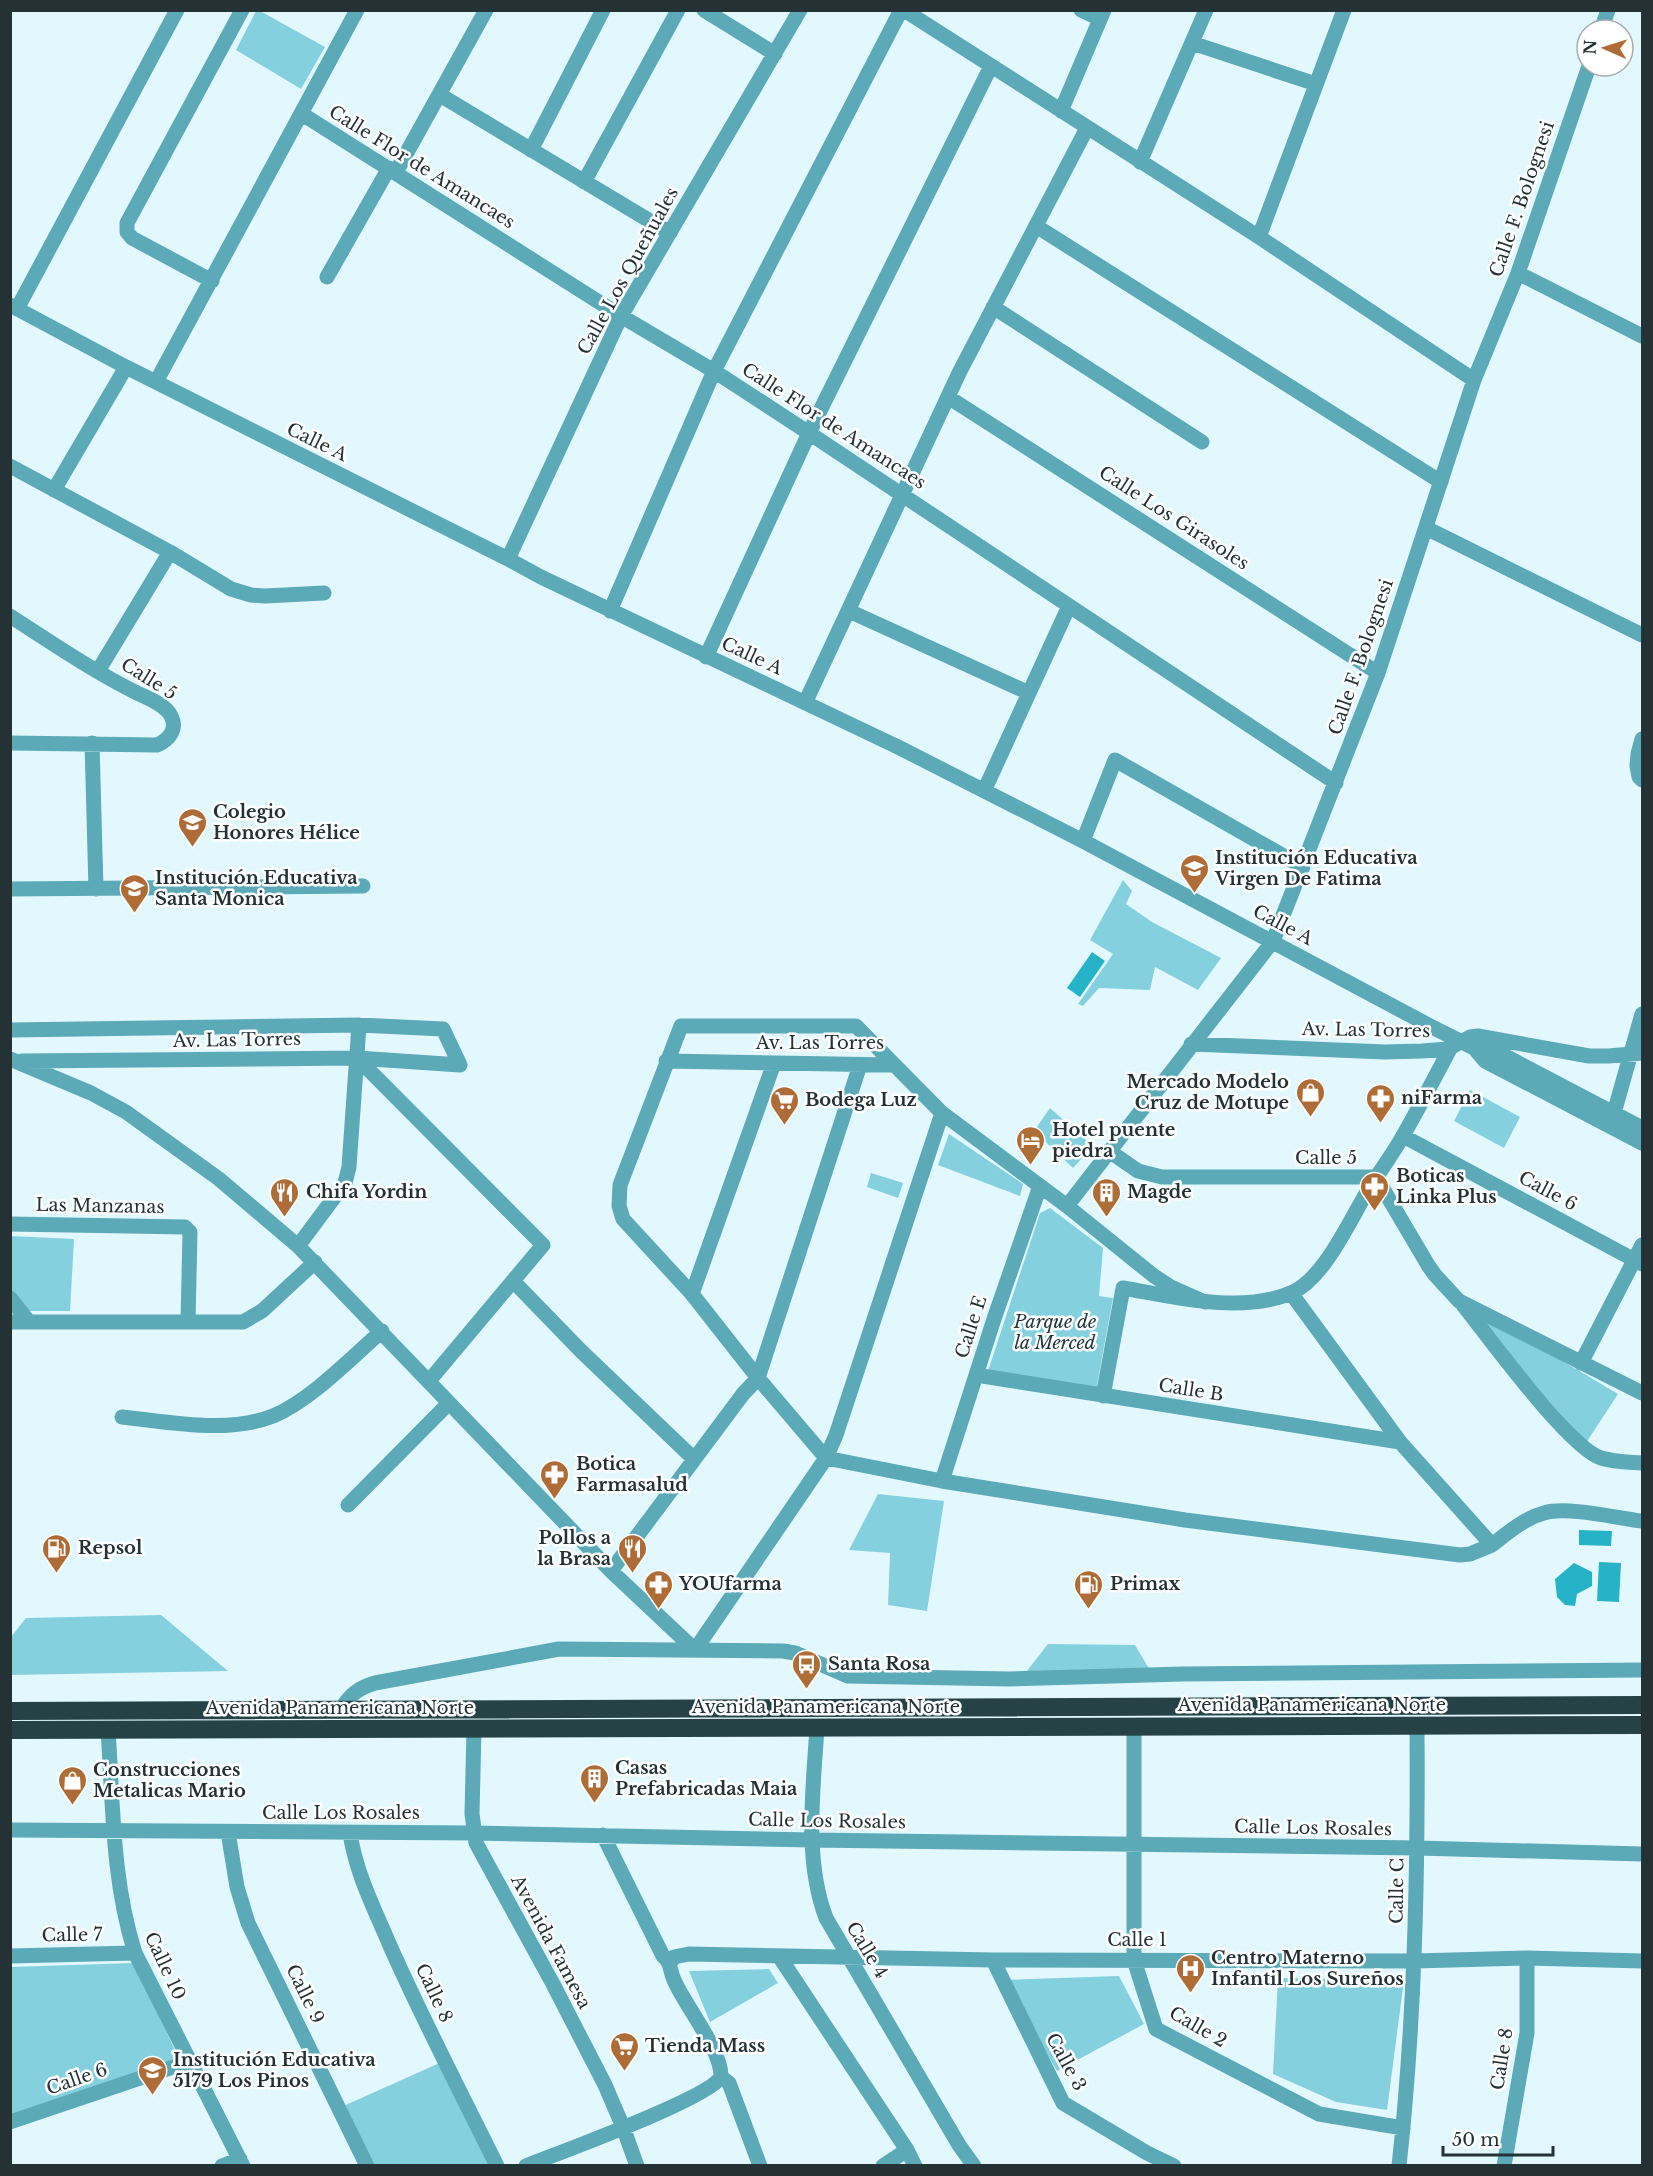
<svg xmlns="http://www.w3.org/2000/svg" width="1653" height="2176" viewBox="0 0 1653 2176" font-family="'Libre Baskerville',serif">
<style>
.green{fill:#84d0df}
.water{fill:#26b3c8}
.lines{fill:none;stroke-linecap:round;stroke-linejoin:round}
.minor{stroke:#5ca9b8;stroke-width:15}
.highway{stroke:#264247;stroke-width:18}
.labels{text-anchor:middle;stroke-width:5;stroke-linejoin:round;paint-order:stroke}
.street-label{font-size:18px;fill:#243235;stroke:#fff}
.poi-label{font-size:18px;font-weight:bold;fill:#243235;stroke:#fff;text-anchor:start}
.park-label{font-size:18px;font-style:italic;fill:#20363a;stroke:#fff}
</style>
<rect width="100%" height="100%" fill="#e3f8fc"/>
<!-- green -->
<path class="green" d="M256,11H260L325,47L301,89L236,50Z
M1123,880L1132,891L1126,904L1152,922L1221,958L1198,990L1155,967L1150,990L1099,988L1083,1006L1078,1004L1113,954L1090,940Z
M1470,1090L1520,1117L1504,1148L1454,1121Z
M1050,1108L1093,1146L1073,1168L1034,1131Z
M949,1134L1023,1184L1020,1196L938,1165Z
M871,1173L903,1183L898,1198L867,1187Z
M1050,1208L1103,1248L1099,1296L1113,1298L1096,1390L987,1374L1040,1213Z
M10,1236L74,1239L70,1311H26L11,1290Z
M1489,1317L1618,1394L1586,1443L1483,1326Z
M878,1494L944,1501L927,1611L888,1605L890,1553L849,1550Z
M161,1615L228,1671L11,1675V1637L26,1618Z
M1048,1644L1135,1645L1151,1672L1023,1676Z
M135,1963L179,2059L11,2118L10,1967Z
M769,1969L778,1983L710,2022L689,1971Z
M1119,1976L1144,2024L1057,2071L1004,1980Z
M1278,1978L1404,1980L1387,2110L1336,2102L1273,2074Z
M444,2061L497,2165H367L339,2108Z"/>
<!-- water -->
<path class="water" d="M1092,952L1105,961L1080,997L1067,988Z
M1579,1530L1612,1531L1611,1546L1579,1545Z
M1599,1562L1621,1563L1619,1602L1597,1601Z
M1574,1563L1592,1572V1586L1577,1594L1575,1606L1565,1605L1557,1597L1555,1579Z"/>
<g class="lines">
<!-- minor -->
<path class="minor" d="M704,10L775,54
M904,10L1259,237L1474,380
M1081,10L1100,19
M1601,30L1608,10
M1192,43L1316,84
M440,95L670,233
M1061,111L1104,10
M302,114L621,316L714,371L809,433L1336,783
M531,150L603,10
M1140,162L1206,10
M396,172L486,10
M584,182L678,10
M1036,226L1441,482
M1259,237L1344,10
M1518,273L1642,336
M327,277L389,168
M212,281L132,238L127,232V223L242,10
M10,305L126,367L508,559L541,577L898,747L1083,841L1434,1028L1474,1048H1490L1642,1128
M993,307L1202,442
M17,309L177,10
M156,382L357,10
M948,397L1378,673
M10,466L170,552L231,589L251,595L265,596L324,593
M54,490L126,367
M1426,528L1642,635
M508,559L621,316L800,10
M610,611L714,371L901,10
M849,611L1029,693
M10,616C52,643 93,671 137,693C148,698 166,705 171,716C178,729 169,740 157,745L10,743
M706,657L809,433L991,66
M98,671L170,552
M805,703L959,373L1087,128
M1642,739L1638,754L1637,766L1639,777L1642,780
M92,743L96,889
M984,791L1069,606
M1083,841L1115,760L1303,867
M10,889L363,886
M10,1030L359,1025L443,1029L460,1065
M1191,1044L1385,1052L1422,1051L1448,1049L1470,1037L1478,1036L1589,1056H1609L1642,1053
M1474,1048L1485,1061L1642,1143
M357,1058L543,1245L429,1381
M10,1059L91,1093L126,1112L219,1179L298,1246L611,1571L695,1650L826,1458L836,1435L942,1113
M22,1061L357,1058L460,1065
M666,1061L893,1065
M1614,1113L1642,1014
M1403,1136L1642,1264
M1109,1151L1138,1171L1162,1177H1376L1428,1265L1435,1275L1459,1301L1642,1393
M1067,1206L1273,941L1378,673L1474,380L1518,273L1589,66
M10,1224L185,1227L190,1232L188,1322
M298,1246L345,1183L349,1167L359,1025
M513,1281L581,1351L694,1459
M1291,1293L1400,1442L1492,1545C1507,1533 1525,1518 1544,1513C1568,1506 1616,1518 1642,1521
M692,1294L774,1063
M10,1298L29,1322
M1205,1302L1171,1287L1154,1276L1067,1206L942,1113L856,1026H681L620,1185L619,1206L623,1219L692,1294L758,1378L826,1458L942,1481L1185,1520L1460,1555L1470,1554L1492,1545
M1463,1305C1488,1336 1569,1448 1601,1458C1614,1462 1629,1462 1642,1463
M10,1322H243L262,1311L315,1262
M1581,1363L1642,1245
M976,1375L1400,1442
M1103,1396L1123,1288C1175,1297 1241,1314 1291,1293C1324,1279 1349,1222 1367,1192C1379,1172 1393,1154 1404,1134C1420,1106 1435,1077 1450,1049
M122,1417C170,1422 227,1434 273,1416C311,1400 351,1358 382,1331
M942,1481L994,1319L1040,1186
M348,1505L449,1403
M611,1571L743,1394L758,1378L860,1065
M341,1709C350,1695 358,1688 375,1683L559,1649L783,1651L795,1653L848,1676L1010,1679L1183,1674L1642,1670
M1134,1726V1960L1156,2029L1319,2114L1403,2128
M817,1728C813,1790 804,1860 826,1918L959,2145L974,2166
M108,1729C113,1804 112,1881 135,1953L243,2166
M474,1729L472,1814L476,1843L553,1984L605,2085L623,2127L637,2166
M10,1830L474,1833L812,1840L1418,1848L1642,1854
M228,1832L237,1887L248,1923L367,2166
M350,1833C356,1874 375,1910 391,1948C424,2022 461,2093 497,2166
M603,1835L663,1956C672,1964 669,1969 674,1980C685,2006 722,2050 721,2077L729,2083L760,2166
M10,1956L135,1953
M779,1956L907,2150L915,2166
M993,1960L1063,2103L1147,2153L1174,2166
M670,1963L674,1957L689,1954L993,1960L1415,1961L1527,1958L1642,1961
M10,2122L191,2061
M222,2166L240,2159
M526,2166C558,2153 708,2099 721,2077
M883,2166L907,2150
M1399,2166C1415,2019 1418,1873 1417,1725
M1504,2166L1527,2033V1958"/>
<!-- highway -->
<path class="highway" d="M10,1711L1642,1705
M10,1730L1642,1725"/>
</g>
<!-- icons -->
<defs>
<symbol id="school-pin" viewBox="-11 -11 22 30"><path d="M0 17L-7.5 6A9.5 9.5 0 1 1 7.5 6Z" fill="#ae6d37" stroke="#fff"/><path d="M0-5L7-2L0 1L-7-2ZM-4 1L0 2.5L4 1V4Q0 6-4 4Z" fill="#fff"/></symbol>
<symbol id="shop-pin" viewBox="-11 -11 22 30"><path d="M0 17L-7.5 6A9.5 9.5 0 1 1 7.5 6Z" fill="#ae6d37" stroke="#fff"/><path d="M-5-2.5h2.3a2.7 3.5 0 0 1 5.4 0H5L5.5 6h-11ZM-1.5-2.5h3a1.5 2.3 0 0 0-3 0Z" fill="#fff"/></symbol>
<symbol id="pharmacy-pin" viewBox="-11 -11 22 30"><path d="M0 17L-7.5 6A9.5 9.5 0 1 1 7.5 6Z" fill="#ae6d37" stroke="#fff"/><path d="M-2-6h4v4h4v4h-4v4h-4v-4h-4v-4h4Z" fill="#fff"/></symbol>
<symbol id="supermarket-pin" viewBox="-11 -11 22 30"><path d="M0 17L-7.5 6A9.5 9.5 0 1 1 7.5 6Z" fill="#ae6d37" stroke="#fff"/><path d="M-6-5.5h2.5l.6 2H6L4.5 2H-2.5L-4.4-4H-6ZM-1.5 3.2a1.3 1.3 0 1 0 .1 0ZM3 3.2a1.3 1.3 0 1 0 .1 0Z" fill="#fff"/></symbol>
<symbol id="hotel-pin" viewBox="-11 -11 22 30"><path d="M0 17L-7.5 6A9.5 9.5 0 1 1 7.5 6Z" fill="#ae6d37" stroke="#fff"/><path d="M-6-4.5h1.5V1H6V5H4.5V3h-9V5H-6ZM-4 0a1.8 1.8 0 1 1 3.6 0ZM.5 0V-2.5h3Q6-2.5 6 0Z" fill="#fff"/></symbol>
<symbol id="restaurant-pin" viewBox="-11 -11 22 30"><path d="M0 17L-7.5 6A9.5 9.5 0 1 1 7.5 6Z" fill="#ae6d37" stroke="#fff"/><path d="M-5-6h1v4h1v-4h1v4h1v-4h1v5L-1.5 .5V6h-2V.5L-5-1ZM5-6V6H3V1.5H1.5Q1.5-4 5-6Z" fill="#fff"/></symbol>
<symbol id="building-pin" viewBox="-11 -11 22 30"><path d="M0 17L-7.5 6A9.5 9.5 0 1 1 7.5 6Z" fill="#ae6d37" stroke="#fff"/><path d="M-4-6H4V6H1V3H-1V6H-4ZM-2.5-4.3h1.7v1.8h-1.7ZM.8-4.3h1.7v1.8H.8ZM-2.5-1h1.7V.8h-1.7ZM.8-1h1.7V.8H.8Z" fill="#fff"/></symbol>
<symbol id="fuel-pin" viewBox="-11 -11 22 30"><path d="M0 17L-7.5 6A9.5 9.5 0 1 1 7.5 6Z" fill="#ae6d37" stroke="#fff"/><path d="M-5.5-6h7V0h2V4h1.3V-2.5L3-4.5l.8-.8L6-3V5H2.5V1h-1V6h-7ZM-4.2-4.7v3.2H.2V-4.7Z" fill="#fff"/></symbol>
<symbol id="bus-pin" viewBox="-11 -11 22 30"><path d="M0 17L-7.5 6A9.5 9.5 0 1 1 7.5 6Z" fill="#ae6d37" stroke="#fff"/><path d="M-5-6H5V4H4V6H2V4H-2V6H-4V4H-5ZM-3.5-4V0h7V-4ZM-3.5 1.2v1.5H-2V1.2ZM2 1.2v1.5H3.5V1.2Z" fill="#fff"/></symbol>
<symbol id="hospital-pin" viewBox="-11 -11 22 30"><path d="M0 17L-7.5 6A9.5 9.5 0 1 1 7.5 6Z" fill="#ae6d37" stroke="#fff"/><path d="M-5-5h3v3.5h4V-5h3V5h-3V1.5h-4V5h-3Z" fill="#fff"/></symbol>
</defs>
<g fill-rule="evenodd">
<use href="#school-pin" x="176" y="806" width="33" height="45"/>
<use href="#school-pin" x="1178" y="852" width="33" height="45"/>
<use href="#school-pin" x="118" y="872" width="33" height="45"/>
<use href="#shop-pin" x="1294" y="1076" width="33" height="45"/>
<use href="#pharmacy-pin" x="1364" y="1082" width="33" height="45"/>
<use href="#supermarket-pin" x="768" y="1084" width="33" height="45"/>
<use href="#hotel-pin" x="1014" y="1124" width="33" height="45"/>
<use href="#pharmacy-pin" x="1358" y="1170" width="33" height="45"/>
<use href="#restaurant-pin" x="268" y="1176" width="33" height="45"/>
<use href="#building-pin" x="1090" y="1176" width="33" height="45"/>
<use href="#pharmacy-pin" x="538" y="1458" width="33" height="45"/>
<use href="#fuel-pin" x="40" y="1532" width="33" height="45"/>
<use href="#restaurant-pin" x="616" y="1532" width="33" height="45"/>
<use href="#pharmacy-pin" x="642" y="1568" width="33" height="45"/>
<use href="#fuel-pin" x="1072" y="1568" width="33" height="45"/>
<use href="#bus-pin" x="790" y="1648" width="33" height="45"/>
<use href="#building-pin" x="578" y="1762" width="33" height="45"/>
<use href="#shop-pin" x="56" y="1764" width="33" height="45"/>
<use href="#hospital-pin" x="1174" y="1952" width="33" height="45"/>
<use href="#supermarket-pin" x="608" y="2030" width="33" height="45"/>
<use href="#school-pin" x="136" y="2054" width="33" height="45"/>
</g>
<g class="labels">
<!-- street labels -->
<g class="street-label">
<text transform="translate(422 167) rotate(32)" y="6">Calle Flor de Amancaes</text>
<text transform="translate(1522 199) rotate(-71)" y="6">Calle F. Bolognesi</text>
<text transform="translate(628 271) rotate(-61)" y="6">Calle Los Queñuales</text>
<text transform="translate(834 426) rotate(33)" y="6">Calle Flor de Amancaes</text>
<text transform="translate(317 442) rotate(26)" y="6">Calle A</text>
<text transform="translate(1174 518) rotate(33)" y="6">Calle Los Girasoles</text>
<text transform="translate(752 656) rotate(25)" y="6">Calle A</text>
<text transform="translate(1361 657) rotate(-71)" y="6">Calle F. Bolognesi</text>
<text transform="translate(149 679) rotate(32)" y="6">Calle 5</text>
<text transform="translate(1283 925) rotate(28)" y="6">Calle A</text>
<text transform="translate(1366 1030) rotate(1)" y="6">Av. Las Torres</text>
<text transform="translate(237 1040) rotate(-1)" y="6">Av. Las Torres</text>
<text x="820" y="1049">Av. Las Torres</text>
<text x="1326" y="1164">Calle 5</text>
<text transform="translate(1548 1191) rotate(28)" y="6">Calle 6</text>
<text transform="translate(100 1206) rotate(1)" y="6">Las Manzanas</text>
<text transform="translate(971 1327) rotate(-72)" y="6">Calle E</text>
<text transform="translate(1191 1390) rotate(9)" y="6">Calle B</text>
<text x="1312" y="1711">Avenida Panamericana Norte</text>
<text x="826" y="1713">Avenida Panamericana Norte</text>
<text x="340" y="1714">Avenida Panamericana Norte</text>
<text x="341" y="1819">Calle Los Rosales</text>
<text transform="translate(827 1821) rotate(1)" y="6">Calle Los Rosales</text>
<text transform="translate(1313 1828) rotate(1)" y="6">Calle Los Rosales</text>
<text transform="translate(1397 1891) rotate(-89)" y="6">Calle C</text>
<text transform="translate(72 1935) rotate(-1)" y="6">Calle 7</text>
<text x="1137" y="1946">Calle 1</text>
<text transform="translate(551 1942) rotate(62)" y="6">Avenida Famesa</text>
<text transform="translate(867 1950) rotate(59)" y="6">Calle 4</text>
<text transform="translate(165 1966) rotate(65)" y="6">Calle 10</text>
<text transform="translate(434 1993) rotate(65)" y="6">Calle 8</text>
<text transform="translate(305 1994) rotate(64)" y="6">Calle 9</text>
<text transform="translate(1198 2027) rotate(30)" y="6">Calle 2</text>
<text transform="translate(1502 2059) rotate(-81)" y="6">Calle 8</text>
<text transform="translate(1066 2062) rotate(61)" y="6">Calle 3</text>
<text transform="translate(77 2079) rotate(-19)" y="6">Calle 6</text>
</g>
<!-- poi labels -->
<g class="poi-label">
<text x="213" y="818">Colegio<tspan x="213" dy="21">Honores Hélice</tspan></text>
<text x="1215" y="864">Institución Educativa<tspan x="1215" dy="21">Virgen De Fatima</tspan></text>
<text x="155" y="884">Institución Educativa<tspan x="155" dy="21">Santa Monica</tspan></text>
<text x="1289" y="1088" text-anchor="end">Mercado Modelo<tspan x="1289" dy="21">Cruz de Motupe</tspan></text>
<text x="1401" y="1104">niFarma</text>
<text x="805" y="1106">Bodega Luz</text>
<text x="1052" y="1136">Hotel puente<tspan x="1052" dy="21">piedra</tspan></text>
<text x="1396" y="1182">Boticas<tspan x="1396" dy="21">Linka Plus</tspan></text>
<text x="306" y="1198">Chifa Yordin</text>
<text x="1127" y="1198">Magde</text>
<text x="576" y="1470">Botica<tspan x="576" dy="21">Farmasalud</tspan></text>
<text x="611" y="1544" text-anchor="end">Pollos a<tspan x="611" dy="21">la Brasa</tspan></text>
<text x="78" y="1554">Repsol</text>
<text x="679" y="1590">YOUfarma</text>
<text x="1110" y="1590">Primax</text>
<text x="828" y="1670">Santa Rosa</text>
<text x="615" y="1774">Casas<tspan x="615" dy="21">Prefabricadas Maia</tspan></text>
<text x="93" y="1776">Construcciones<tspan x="93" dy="21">Metalicas Mario</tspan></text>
<text x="1211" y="1964">Centro Materno<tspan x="1211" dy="21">Infantil Los Sureños</tspan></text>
<text x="645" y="2052">Tienda Mass</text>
<text x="173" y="2066">Institución Educativa<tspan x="173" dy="21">5179 Los Pinos</tspan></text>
</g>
<!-- park labels -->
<g class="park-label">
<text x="1055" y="1328">Parque de<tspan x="1055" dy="21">la Merced</tspan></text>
</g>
</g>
<!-- border -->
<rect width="1653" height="2176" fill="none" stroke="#243235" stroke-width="24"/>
<!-- north arrow -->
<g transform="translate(1605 48) rotate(273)"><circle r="28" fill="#ffffff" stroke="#a7adae" stroke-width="1.5"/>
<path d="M0-4.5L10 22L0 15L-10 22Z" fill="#ae6d37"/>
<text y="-9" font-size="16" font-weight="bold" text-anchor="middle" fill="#243235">N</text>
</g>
<!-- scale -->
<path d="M1443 2146v9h110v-9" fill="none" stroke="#243235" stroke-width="3"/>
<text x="1452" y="2146" font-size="18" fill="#243235" stroke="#ffffff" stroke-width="4.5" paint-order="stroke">50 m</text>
</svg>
